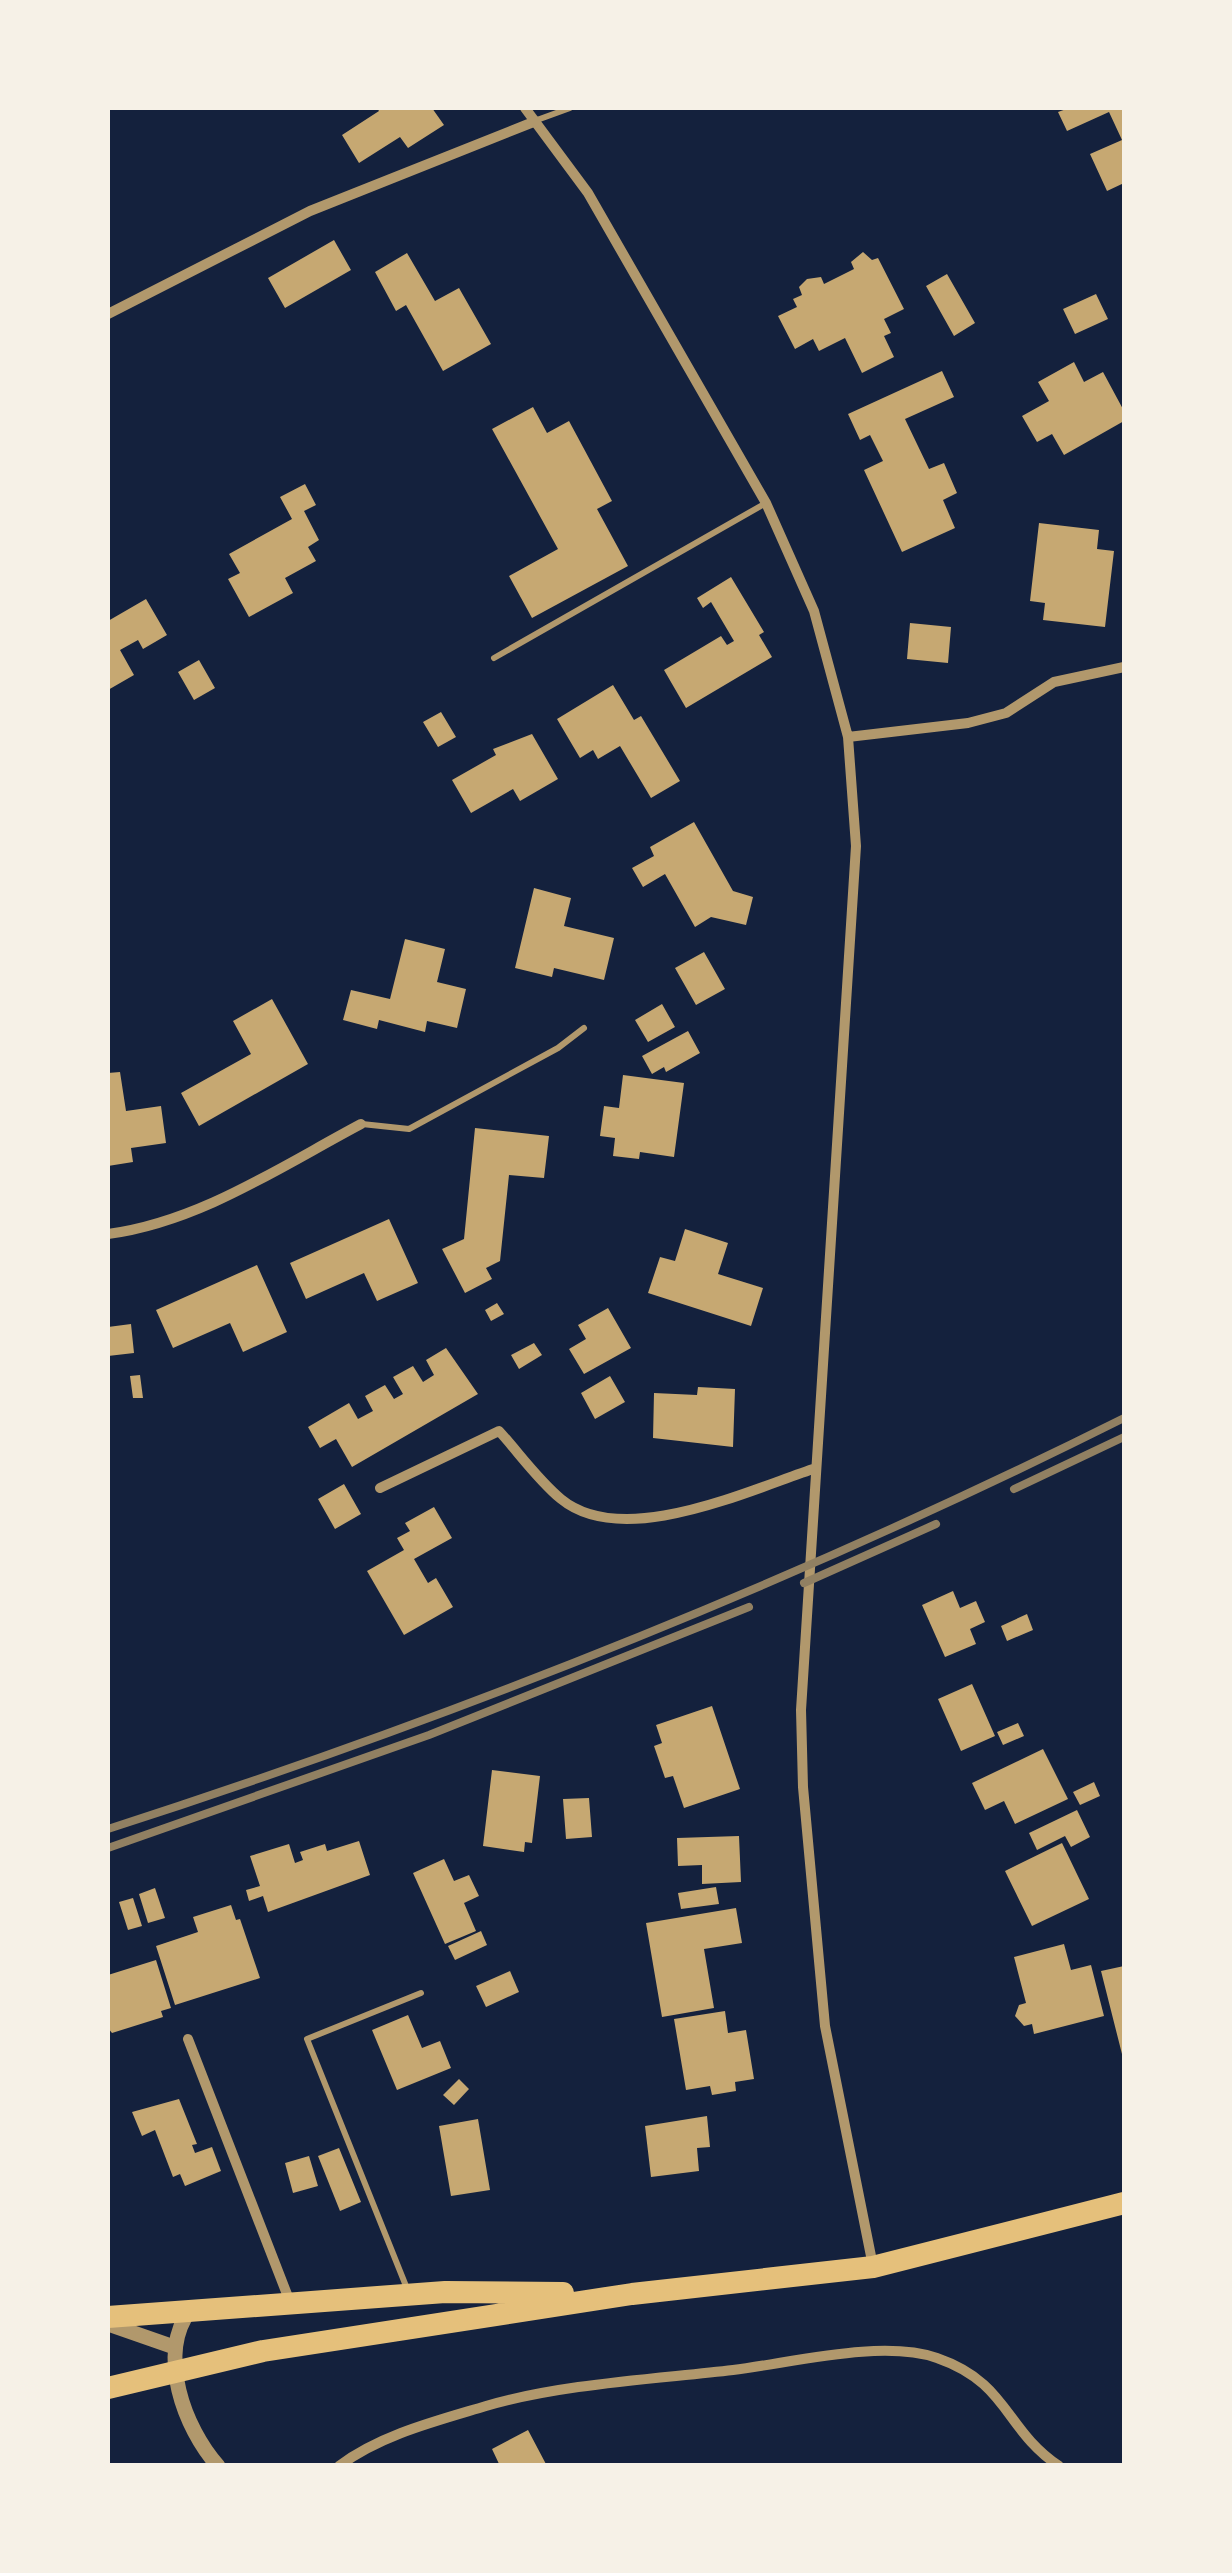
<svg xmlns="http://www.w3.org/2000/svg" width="1232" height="2573" viewBox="0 0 1232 2573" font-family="'Noto Serif',serif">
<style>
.building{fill:#c6a872}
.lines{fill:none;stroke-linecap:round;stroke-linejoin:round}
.service{stroke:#b1986c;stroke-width:6}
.minor{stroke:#b1986c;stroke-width:10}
.tertiary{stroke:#b1986c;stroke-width:15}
.trunk{stroke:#e5c07b;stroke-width:22}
.rail{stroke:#918062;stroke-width:8}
</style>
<rect width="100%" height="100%" fill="#14213d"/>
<!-- building -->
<path class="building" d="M377,108H432L444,125L408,148L400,137L359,163L342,135L379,111Z
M1069,108H1124V183L1107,191L1090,154L1122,140L1109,112L1067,131L1058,112Z
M334,240L351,270L285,308L268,278Z
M863,252L872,260L878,258L904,309L884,319L891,333L884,336L894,357L862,373L845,338L819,351L813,339L795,349L778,316L797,307L793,299L802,295L799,287L807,279L821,277L824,284L854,269L851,262Z
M407,253L435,301L459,288L491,344L443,371L406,305L396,311L375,272Z
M947,274L975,323L954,336L926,286Z
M1096,294L1108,319L1075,334L1063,309Z
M1074,362L1084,382L1103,372L1124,411V421L1064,455L1052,434L1037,442L1022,416L1049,401L1038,382Z
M942,371L954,397L905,419L929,469L944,463L957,493L943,500L955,528L902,552L864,470L883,461L870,435L860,440L848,414Z
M533,407L547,433L569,421L612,501L597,509L628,566L532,618L509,576L558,549L492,429Z
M305,484L316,505L304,511L319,540L308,547L316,561L285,578L293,593L249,617L228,579L240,573L229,554L292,519L280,497Z
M1039,523L1099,530L1097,549L1114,551L1105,627L1043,620L1045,603L1030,601Z
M731,577L764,632L759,635L772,657L686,708L664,670L721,636L727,645L734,641L711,602L703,608L697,598Z
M146,599L167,635L143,649L138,640L120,650L134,675L108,690V621Z
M910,623L951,627L948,663L907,659Z
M199,660L215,688L194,700L178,672Z
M613,685L634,720L641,716L680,781L651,798L620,746L598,759L593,750L580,758L557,719Z
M441,712L456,737L438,747L423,722Z
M532,734L558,779L520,801L513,789L471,813L452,780L496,755L493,749Z
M694,822L733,891L753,897L746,925L711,917L695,927L665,874L643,887L632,868L654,856L650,847Z
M534,888L571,898L564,926L614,938L604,980L554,968L552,977L515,968Z
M405,939L445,949L437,982L466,989L457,1028L427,1021L425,1032L379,1020L377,1029L343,1020L351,990L390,999Z
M704,952L725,989L696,1005L675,968Z
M272,999L308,1064L199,1126L181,1093L251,1054L233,1021Z
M662,1004L675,1027L648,1042L635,1020Z
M688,1031L700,1053L666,1072L664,1067L652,1074L642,1056Z
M120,1072L126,1111L161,1106L166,1143L131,1148L133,1162L108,1166V1073Z
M623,1075L684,1083L674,1157L640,1152L639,1159L613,1156L615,1138L600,1136L604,1106L619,1108Z
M475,1128L549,1136L544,1178L509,1175L500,1261L486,1268L492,1279L465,1293L442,1249L464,1239Z
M389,1219L418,1283L377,1301L364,1273L306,1299L290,1263Z
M685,1229L728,1243L718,1274L763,1288L751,1326L648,1293L660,1257L675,1261Z
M257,1265L287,1332L243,1352L230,1323L173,1348L156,1310Z
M497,1303L504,1314L491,1321L485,1310Z
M608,1308L631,1348L584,1374L569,1349L586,1339L578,1325Z
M131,1324L134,1353L108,1356V1327Z
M534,1343L542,1355L519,1369L511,1355Z
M446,1348L478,1394L352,1467L336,1439L320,1448L308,1427L349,1403L358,1419L373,1411L365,1396L385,1385L394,1399L403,1394L393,1377L413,1366L423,1382L434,1375L426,1360Z
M140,1375L143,1398H133L130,1376Z
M610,1376L625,1402L595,1419L581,1393Z
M698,1387L735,1389L733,1447L653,1438L654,1393L697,1395Z
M344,1484L361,1514L335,1529L318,1499Z
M434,1507L452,1538L414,1559L428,1583L436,1578L453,1607L404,1635L367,1571L404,1550L397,1538L410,1531L405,1523Z
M953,1591L960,1608L976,1601L985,1622L970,1629L976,1644L945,1657L922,1605Z
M1027,1614L1033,1630L1007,1641L1001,1626Z
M972,1684L995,1736L961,1751L938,1699Z
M712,1706L740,1789L684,1808L673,1776L665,1778L654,1746L662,1743L656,1725Z
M1018,1723L1024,1736L1003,1745L997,1732Z
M1043,1749L1068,1799L1015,1824L1004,1801L985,1810L972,1783Z
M492,1770L540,1776L532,1843L525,1842L524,1852L483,1846Z
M1094,1782L1100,1796L1080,1805L1073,1792Z
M589,1798L592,1837L566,1839L563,1799Z
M1077,1810L1090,1837L1071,1847L1065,1836L1037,1850L1029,1833Z
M739,1836L741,1882L702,1884V1865L678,1866L677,1838Z
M359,1841L370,1875L268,1912L263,1896L249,1901L246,1890L260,1886L250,1856L289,1844L295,1863L303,1860L300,1852L325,1844L327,1851Z
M1062,1843L1089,1899L1032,1926L1005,1871Z
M444,1859L454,1881L469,1875L479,1896L464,1903L476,1931L445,1944L413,1873Z
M716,1887L719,1904L681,1909L678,1893Z
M155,1888L165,1918L148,1923L139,1894Z
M133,1898L142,1926L128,1930L119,1902Z
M231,1905L236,1920L240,1919L260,1978L175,2005L156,1946L198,1932L193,1917Z
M736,1908L742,1943L704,1949L714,2008L662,2017L646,1923Z
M481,1931L487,1945L455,1960L448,1946Z
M1064,1944L1071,1970L1091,1965L1104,2016L1034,2034L1032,2024L1024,2026L1015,2016L1019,2005L1026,2003L1014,1957Z
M156,1960L171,2008L161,2011L163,2017L112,2033L108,2028V1975Z
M1124,1966V2057L1123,2058L1101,1971Z
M510,1971L519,1992L486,2007L476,1986Z
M725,2011L728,2033L746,2030L754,2079L735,2082L736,2091L712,2095L710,2086L686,2090L674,2019Z
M408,2015L422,2048L440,2041L451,2068L397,2090L372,2030Z
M459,2079L469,2089L454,2105L443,2095Z
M179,2099L197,2144L192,2145L195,2153L212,2147L221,2171L185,2186L180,2174L173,2177L155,2130L142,2136L132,2112Z
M707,2116L710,2147L697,2148L699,2171L651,2177L645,2126Z
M478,2119L490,2190L451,2196L439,2126Z
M339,2148L361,2202L340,2211L318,2156Z
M309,2156L318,2186L293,2193L285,2163Z
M528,2430L547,2466H500L492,2449Z"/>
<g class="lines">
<!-- service -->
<path class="service" d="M537,120L570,108
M494,658L766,503
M362,1124L409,1129L558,1048L584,1028
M408,2291L307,2039L421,1993"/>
<!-- minor -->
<path class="minor" d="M525,108L588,193L766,503L814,611L848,737L856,846L801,1710L803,1787L825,2026L873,2266
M108,314L310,211L536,121
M848,737L968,723L1006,713L1054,682L1124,667
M108,1234C199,1222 280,1167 361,1124
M380,1488L499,1431C519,1453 538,1480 561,1499C623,1550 749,1490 816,1468
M188,2039L290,2302
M339,2466C380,2435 436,2421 486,2406C560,2384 656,2379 733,2370C791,2363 882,2339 937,2358C1009,2383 1004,2429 1059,2466"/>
<!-- tertiary -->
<path class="tertiary" d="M190,2310C157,2354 184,2428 218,2466
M108,2324L174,2347"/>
<!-- trunk -->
<path class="trunk" d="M108,2317L445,2292L563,2293
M108,2388L263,2351L632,2294L873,2267L1124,2203"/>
<!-- rail -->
<path class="rail" d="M1014,1489L1124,1437
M804,1583L936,1524
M108,1829C455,1717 798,1581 1124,1418
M108,1848L429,1735L749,1607"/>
</g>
<!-- border -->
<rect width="1232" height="2573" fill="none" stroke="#f6f1e7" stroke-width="220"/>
</svg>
